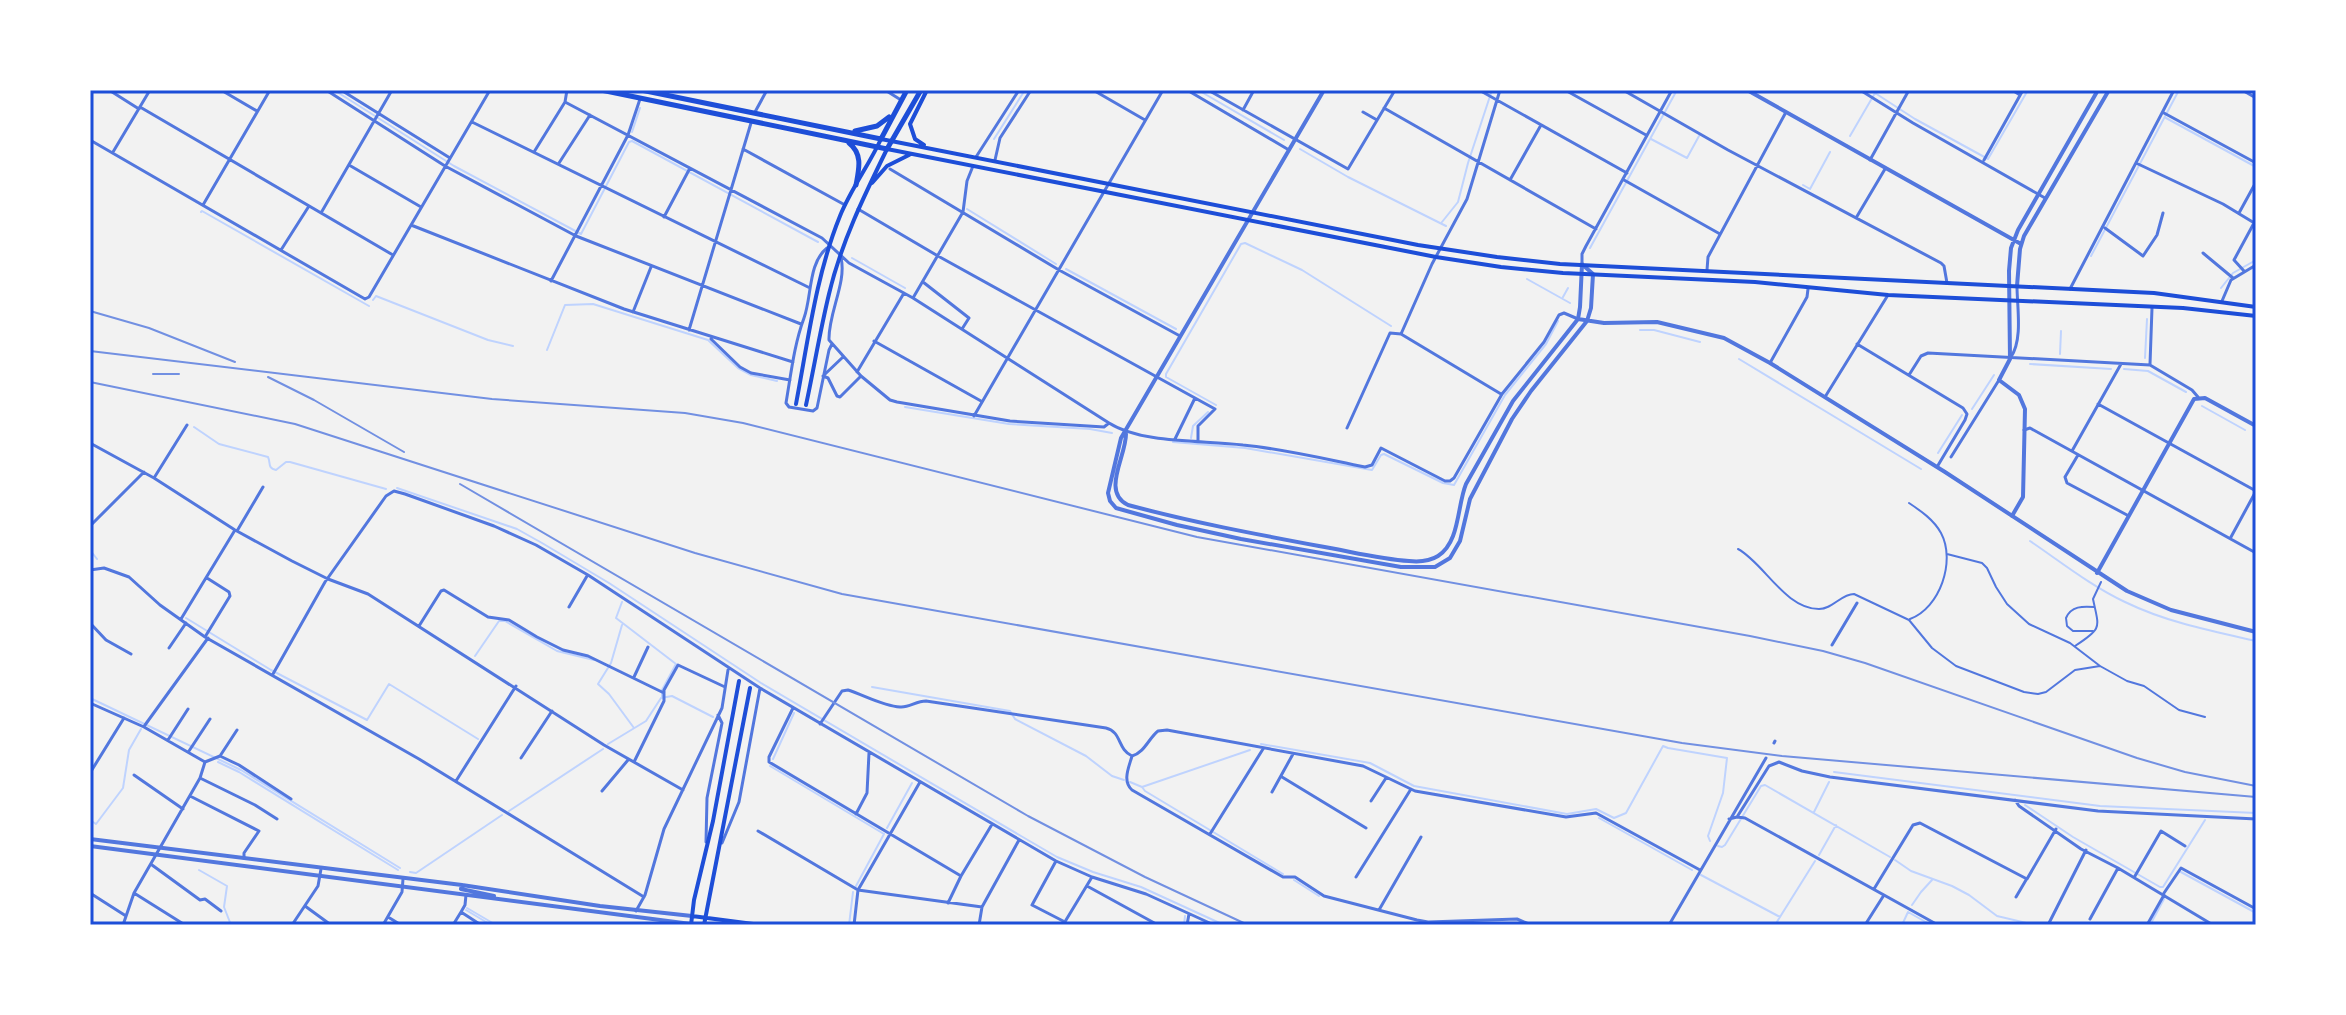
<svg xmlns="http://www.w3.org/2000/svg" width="2346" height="1015" viewBox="0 0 2346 1015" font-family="Bitter,serif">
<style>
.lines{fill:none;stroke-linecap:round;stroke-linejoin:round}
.stream{stroke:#bfd3fe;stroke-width:2}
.pedestrian{stroke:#5277de;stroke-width:2}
.minor{stroke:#5277de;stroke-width:3}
.tertiary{stroke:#5277de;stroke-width:4}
.secondary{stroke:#1d4ed8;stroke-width:4}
.primary{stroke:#1d4ed8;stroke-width:5}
.rail{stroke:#7290e2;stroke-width:2}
.neatline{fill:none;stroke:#1d4ed8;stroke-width:3}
</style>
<rect width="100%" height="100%" fill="#f2f2f2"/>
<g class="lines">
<!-- stream -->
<path class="stream" d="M334,90L454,166L581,234L629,142L632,141L818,242
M1198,90L1284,140
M2166,118L2256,167
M632,132L640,108
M1850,136L1875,93L1915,119L1988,159L2028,90
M994,139L1025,90
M1651,139L1687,158L1699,136
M1300,149L1348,177L1446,226
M1803,185L1810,189L1830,152
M967,209L1056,264
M201,212L202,211L369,306
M1442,222L1458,202L1468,163L1492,90
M1590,248L1677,90
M2091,256L2179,90
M852,258L905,288
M1066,269L1176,329
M1527,279L1570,303
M2221,288L2233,273L2256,260
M1563,297L1568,288
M373,300L376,296L488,340L513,346
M1640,330H1654L1700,342
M547,350L565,305L593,304L708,340L738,368L751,375L777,381
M2060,354L2061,331
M2145,358L2147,319
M1739,359L1921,469
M2030,364L2111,369
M2124,369L2148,371L2186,392
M1216,405L1166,377V374L1241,244L1245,243L1302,270L1391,326
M2202,406L2245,430
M905,407L1009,424L1090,429L1112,433
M1972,409L1994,375
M194,427L219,444L268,457C271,463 267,468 276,470L286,462H290L386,489
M1191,438L1193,426L1208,412
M1173,442L1245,448L1372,470L1381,455L1384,454L1443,483L1454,485L1505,395L1546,344L1558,321
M1938,453L1962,415
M397,488L517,529L542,543L609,583L761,683L1021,836L1057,857L1093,872L1141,887L1224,925
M2030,541C2061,562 2091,586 2125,602C2166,622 2211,631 2256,641
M90,550L97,559
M622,602L616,618L676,664L662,690V698
M186,618L271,670L367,720L389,684L478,739
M622,625L611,663L598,684L609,694L634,728
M475,656L499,621H505L557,651L594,660
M872,687L1010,711L1015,719L1086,756L1112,776L1124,780
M90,698L241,770L400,868
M608,744L646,721L661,698L672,696L713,717
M1261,744L1370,763L1414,786L1567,814L1596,809L1614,818L1626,813L1663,746L1668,748L1727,758L1723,793L1708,836L1710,841
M773,759L794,713
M218,762L239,772L398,870
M770,766L884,834
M1834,772L2100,806L2256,813
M1130,782L1142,787L1250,750
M1142,787L1145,791L1283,874
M2025,805L2073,837L2160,887H2163L2205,820
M509,811L603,749
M1814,812L1829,782
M1599,818L1692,870
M90,820L96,824L123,788L129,750L141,729
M887,828L912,783
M1718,846L1722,847L1725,845L1761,786L1765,785L1890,857
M1819,855L1836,825
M1895,860L1911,871L1952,886L1969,895L1997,916L2035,925
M199,870L227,886L224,907L231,925
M2179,871L2256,913
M410,872L416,873L502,815
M1701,875L1780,917
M1294,880L1319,896
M856,886L884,834
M1912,905L1921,892L1932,880
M467,908L496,925
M466,910L491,925
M849,925L853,892
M1184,925L1185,916
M1775,925L1815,861
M1902,925L1908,912L1931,925
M2150,925L2164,899"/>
<!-- pedestrian -->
<path class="pedestrian" d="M1909,503C1921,511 1934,520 1941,533C1956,561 1940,608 1910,619
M1738,549C1764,563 1785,609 1819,609C1833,609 1841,594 1854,594L1909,620L1932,648L1956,666L2024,692L2038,694L2046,692L2075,670L2100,666
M1947,554L1982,563L1987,568L1996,587L2007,604L2029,624L2070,643L2100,666L2127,681L2144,686L2179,710L2205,717
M2093,631H2073L2067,626L2066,618C2071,606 2083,606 2094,607
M2075,646C2103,628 2099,628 2093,599L2101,582"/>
<!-- minor -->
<path class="minor" d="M109,90L139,109
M221,90L257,111
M326,90L445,166L576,236L801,324
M341,90L450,158
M885,90L901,100
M1093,90L1145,120
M1187,90L1289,150
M1208,90L1348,169L1395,90
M1479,90L1627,173
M1565,90L1646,135
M1623,90L1728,150L1941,263L1944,266L1947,283
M1860,90L1913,123L2045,198
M2012,90L2020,95
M2242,90L2256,98
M565,102L822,238L849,263L913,298L1109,423C1142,444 1204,440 1243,445C1284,449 1325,459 1365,467L1372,465L1381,448L1445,481H1450L1454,478L1502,394L1544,342L1559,315L1564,313L1578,319
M140,107L393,255
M1384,108L1596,229
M1243,110L1254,90
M755,112L767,90
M1363,112L1377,120
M2164,113L2256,163
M472,122L810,288
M90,140L365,299L369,297L490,90
M743,149L845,205
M113,152L150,90
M534,152L565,102L567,90
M976,157L1019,90
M995,160L1000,138L1031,90
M1870,160L1909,90
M1984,160L2023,90
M559,163L590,115
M2136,163L2223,204L2256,224
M349,165L421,207
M890,169L1059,270L1180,336
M1510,180L1541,125
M1624,180L1720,234
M203,205L270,90
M858,209L938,256L1195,398L1175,439
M321,213L392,90
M2239,213L2256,182
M664,217L690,168
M1856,218L1885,169
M411,225L624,309L793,362
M2105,228L2143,256L2157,235L2163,213
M827,248C808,263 812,296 804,318C794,345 791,374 786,403L789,407L813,411L817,408L829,350L832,344
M281,250L309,206
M2203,253L2233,278
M841,258C847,282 828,314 829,340L861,376L890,400L897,402L1010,421L1104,427L1109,423
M1582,264V254L1586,246L1672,90
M1707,270L1708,257L1786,112
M2244,271L2234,260L2254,223
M551,281L628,135L640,99
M923,282L969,318L962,329
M2070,289L2174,90
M913,298L963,212L967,181L973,166
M2222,301L2231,280L2256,265
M633,312L651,267
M689,330L751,123
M1401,334L1432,264L1467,199L1500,90
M711,339L740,367L751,373L790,380
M874,341L981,401
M1857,344L1963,408L1967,414L1965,420L1937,467
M843,357L823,376L828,378L837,396L840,397L860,377
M2011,357C2023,339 2017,307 2017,286
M1770,363L1807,297L1808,289
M2150,364L2152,308
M857,372L904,293
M1909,375L1921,356L1928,353L2150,365L2192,390L2198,397
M1825,397L1888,295
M1195,398L1215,409L1198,426V441
M2098,404L2256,491
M974,416L1163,90
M1347,428L1390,333L1401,334L1501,394
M2024,430L2030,428L2256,553
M90,443L154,478L235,530L292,561L328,579L368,594L604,745L683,790
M2072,451L2121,364
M2078,455L2065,477L2067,483L2127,515
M1951,457L1999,380
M154,478L187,425
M90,526L144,472
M237,531L263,487
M2231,537L2256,491
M90,570L104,568L129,577L160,605L205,637L419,759L644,897
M569,607L587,576
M181,619L235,530
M90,623L106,640L131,654
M419,626L441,591L444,590L488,617L509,620L537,637L563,650L588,656L664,693
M205,637L230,596L229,592L207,578
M1832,645L1857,603
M169,648L186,623
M273,674L325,582L386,496L394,491L405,494L494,526L536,545L588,575L760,688L1056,861L1092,877L1146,894L1214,925
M634,677L648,647
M90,703L144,727L205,762
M793,708L769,757V762L961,876
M820,724L842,691L848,690C864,695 883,706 900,707C909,708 916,701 926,701L1106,728C1122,732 1117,749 1132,756
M145,725L208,638
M168,740L188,709
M1774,743L1775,741
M189,751L210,719
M220,756L237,730
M521,758L552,711
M205,762L220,756L239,765L291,799
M634,762L664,701V690L678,665L725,687
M90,773L124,718
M134,775L183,809
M1282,777L1366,828
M200,778L255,805L277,819
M456,781L516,686
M602,791L628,760
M1272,792L1293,754
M190,796L259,831L244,853V858
M2015,800L2019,806L2081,849L2118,868L2213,925
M1371,801L1386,778
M856,814L867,793L869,753
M1737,817L1769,766L1779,762L1802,771L1830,777L2098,811L2256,819
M1729,819L1737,817L1745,818L1938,925
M758,831L858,890L982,907
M1210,834L1263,749
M706,842L707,798L722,723L718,715
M722,843L739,802L760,688
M1056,861L1032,905L1065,922
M152,865L200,900L205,899L221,911
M2135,876L2161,831L2185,846
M1356,877L1411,789
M1087,886L1158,925
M1874,889L1913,825L1920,823L2027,879L2056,829
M90,893L126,916
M134,893L185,925
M2164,893L2181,868L2256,909
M2016,897L2026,880
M948,903L961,876L991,826
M305,906L331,925
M1379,910L1421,837
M636,911L645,895L664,829L722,708L728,670
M461,912L465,905L466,895
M388,917L401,925
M2090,919L2118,868
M123,925L134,893L200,778L205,762
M292,925L318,886L321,869
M383,925L402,892L403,879
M453,925L461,912L481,925
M854,925L858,890L920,782
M979,925L982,907L1019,840
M1063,925L1092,877
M1187,925L1189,914
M1531,925L1517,919L1428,922L1417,920L1324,896L1295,877H1283L1132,790C1122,781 1129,767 1132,756C1144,753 1149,738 1158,731L1167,730L1363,766L1415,791L1566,817L1596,813L1700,870
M1669,925L1766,758
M1865,925L1884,895
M2048,925L2086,850
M2147,925L2164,895"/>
<!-- tertiary -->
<path class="tertiary" d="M1324,90L1121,438L1108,493L1110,501L1116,508L1177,525L1241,539L1401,567H1435L1450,558L1460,541L1470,499L1512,419L1531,391L1587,321L1591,308L1593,274L1584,266
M1747,90L2021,244
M2017,286L2020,249L2024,236L2109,90
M1578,319L1604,323L1657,322L1724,338L1770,363L1945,472L2127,591L2171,610L2256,632
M1126,434C1126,457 1101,492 1128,505C1191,522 1255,534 1319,546C1349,551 1379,559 1409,561C1419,562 1430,561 1438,556C1460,542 1457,506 1466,484L1513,401L1578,319L1580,307L1582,264
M2012,516L2023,497L2025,409L2019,395L1999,380L2010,359L2009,271L2011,248L2018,230L2098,90
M2097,573L2194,399L2205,398L2256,426
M90,839L462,885L600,906L692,916
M90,846L691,924
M462,885L461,889L494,896"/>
<!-- secondary -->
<path class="secondary" d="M924,145L915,139L910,124L927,90
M872,183L887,166L909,155
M796,404C808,341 816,275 840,216C851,189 869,165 881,139L1418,245L1497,257L1560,264L2154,293L2256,307
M806,405C814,368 820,331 829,294C841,243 864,196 887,149L1436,257L1501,267L1563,273L1755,282L1888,295L2183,308L2256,316
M692,916L761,925
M691,925L694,900L713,821L739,681
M704,925L750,688"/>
<!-- primary -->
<path class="primary" d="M601,90L887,149L921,90
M641,90L881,139L907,90
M855,131L877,126L889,117
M849,143C863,154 859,169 856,185"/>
<!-- rail -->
<path class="rail" d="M90,311L149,328L235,362
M90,351L492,399L685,413L743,423L1197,537L1750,636L1823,651L1865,663L2137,758L2185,772L2256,786
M153,374H179
M268,377L314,400L404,452
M90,382L295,424L695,553L842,594L1682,743L1782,756L2256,797
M460,484L1028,816L1145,877L1248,925"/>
</g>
<!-- border -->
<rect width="2346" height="1015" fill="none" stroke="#ffffff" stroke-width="184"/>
<rect x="92" y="92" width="2162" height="831" class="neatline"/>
</svg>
